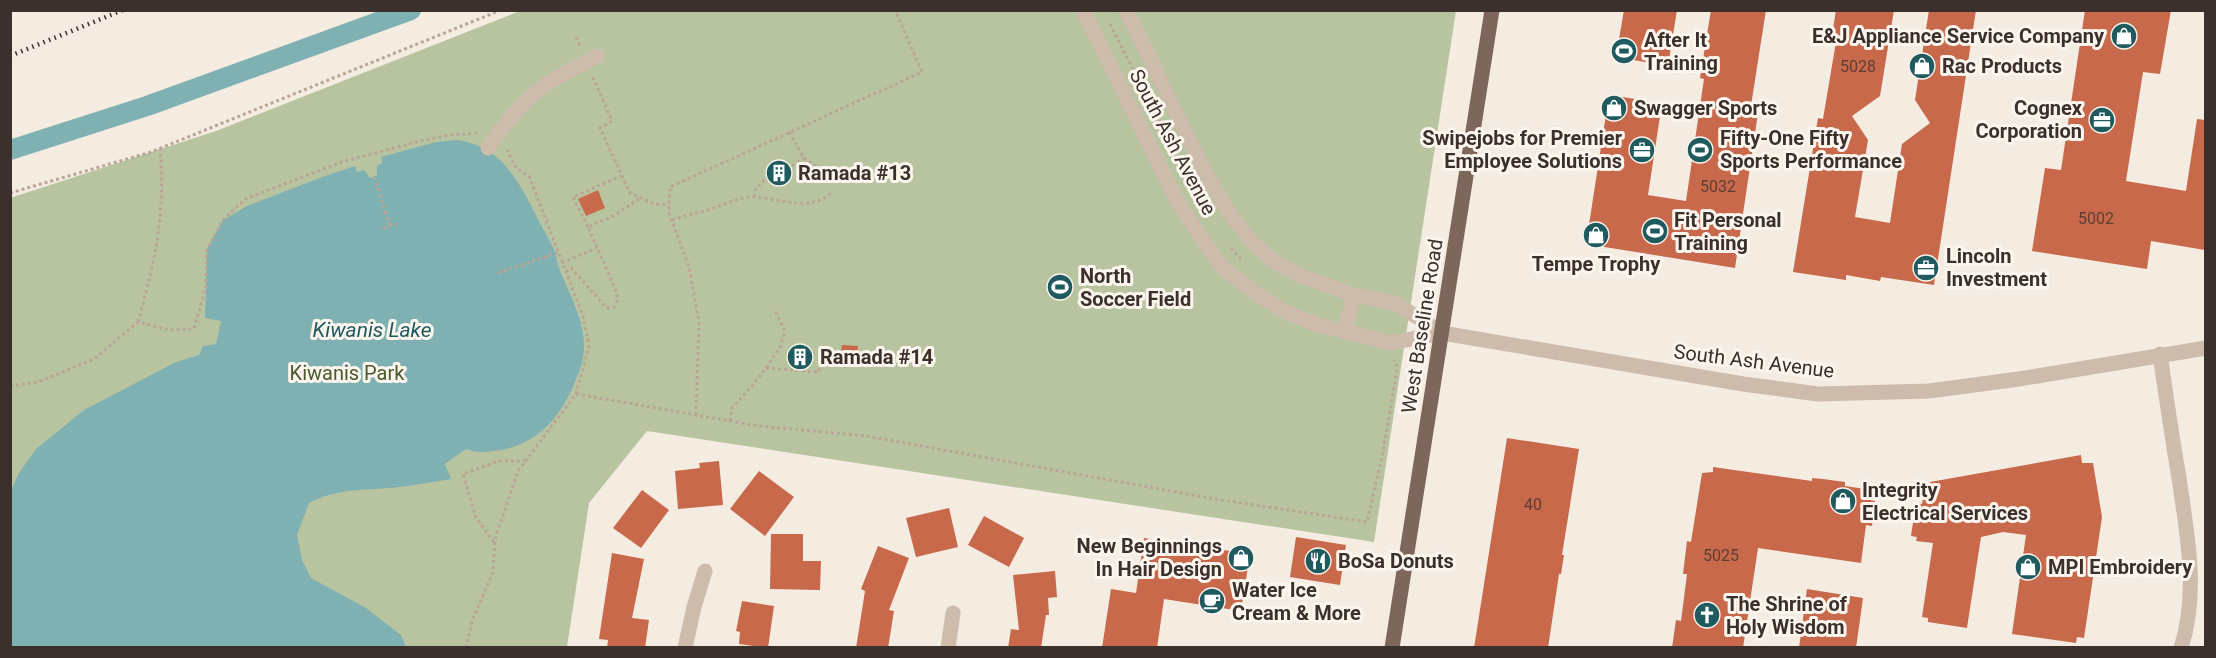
<svg xmlns="http://www.w3.org/2000/svg" width="2216" height="658" viewBox="0 0 2216 658" font-family="Roboto,sans-serif">
<style>
.green{fill:#b8c4a0}
.water{fill:#7fb0b2}
.lines{fill:none;stroke-linecap:round;stroke-linejoin:round}
.canal{stroke:#7fb0b2;stroke-width:20}
.building{fill:#c8694b}
.path{stroke:#b9a596;stroke-width:3;stroke-dasharray:3 3;stroke-linecap:butt}
.minor{stroke:#cdbbac;stroke-width:15}
.major{stroke:#7d675c;stroke-width:15}
.rail{stroke:#3b302b;stroke-width:4.5;stroke-dasharray:1.5 4.5;stroke-linecap:butt}
.labels{text-anchor:middle;stroke-width:6;stroke-linejoin:round;paint-order:stroke}
.number-label{font-size:16px;fill:#5e3e33}
.poi-label{font-size:20px;font-weight:bold;fill:#3b302b;stroke:#fbf5ee;text-anchor:start}
.street-label{font-size:20px;fill:#3b302b;stroke:#fbf5ee}
.park-label{font-size:20px;fill:#4a5a2e;stroke:#fbf5ee}
.water-label{font-size:21px;font-style:italic;fill:#1f5a5e;stroke:#fbf5ee}
</style>
<rect width="100%" height="100%" fill="#f4ebe1"/>
<!-- green -->
<path class="green" d="M520,11H1456L1374,542L647,431L589,503L567,647H11L10,198L216,131Z"/>
<!-- water -->
<path class="water" d="M457,140C505,147 520,185 540,223C545,233 553,245 556,256C557,261 558,267 561,273C571,297 584,320 584,347C584,360 580,370 575,382C561,416 539,443 501,450C486,452 481,454 466,449L445,464L451,479C431,482 411,486 391,488C362,490 335,489 309,503L297,535L302,560L311,578L366,608L401,635L406,647L11,648L10,493L19,473L36,449L84,410L176,362L199,355L203,346L216,344L221,321L205,318L207,249L223,220L247,206L322,177L355,166L357,172L364,170L370,178L377,175V166L382,163L381,157L436,142Z"/>
<g class="lines">
<!-- canal -->
<path class="canal" d="M10,150L147,106L411,10"/>
</g>
<!-- building -->
<path class="building" d="M1624,10H1677L1668,66L1616,57Z
M1711,10H1766L1750,112L1758,113L1735,268L1586,244L1609,95L1662,103L1648,195L1686,201L1704,79L1700,78Z
M1836,10H1894L1880,96L1852,116L1868,140L1855,217L1890,223L1902,144L1930,123L1915,100L1929,10H1976L1934,285L1881,277L1880,281L1846,275V280L1793,272L1818,118L1823,119L1837,36L1832,35Z
M2085,10H2171L2160,74L2143,72L2126,181L2186,191L2197,119L2205,120V250L2151,241L2147,269L2032,251L2045,168L2061,170Z
M782,162L790,177L775,184L768,169Z
M598,190L605,208L586,216L578,199Z
M842,345L858,346L857,363L840,361Z
M792,348L809,349L808,366L791,364Z
M1507,438L1579,449L1562,555H1564L1561,574H1559L1548,648H1474Z
M2081,455L2082,463H2093L2102,517L2084,638L2077,637L2076,643L2012,634L2026,535L2003,532L1981,537L1967,628L1928,622V618L1922,617L1933,543L1916,541L1917,537L1911,536L1916,503L1922,504L1925,487L1931,486L1930,482Z
M719,461L723,505L678,509L675,471L700,468L699,463Z
M1713,467L1812,481V478L1823,479L1845,482V486L1865,489L1864,494L1871,495L1870,500L1875,501L1872,526L1866,525L1861,563L1758,548L1743,648H1672L1676,620L1681,621L1687,574H1683L1687,541L1691,542L1702,473L1713,472Z
M759,471L794,497L765,536L730,509Z
M642,490L669,510L641,548L613,528Z
M949,508L958,547L916,557L906,518Z
M984,516L1024,538L1009,567L968,545Z
M771,534H803V561H821L820,590L770,589Z
M1296,537L1346,545L1340,585L1290,577Z
M1144,538L1250,554L1241,611L1164,599L1157,648H1102L1111,589L1136,593Z
M878,546L909,558L889,610L894,611L888,648H856L865,591L861,589Z
M612,553L644,559L632,618L649,620L645,648H607L608,640L599,639Z
M1055,571L1057,597L1048,598L1049,615H1046L1041,648H1008L1011,629L1019,630L1013,575Z
M1807,589L1863,598L1856,648H1799Z
M742,601L774,606L768,648L739,644L740,632L736,631Z"/>
<g class="lines">
<!-- path -->
<path class="path" d="M1110,24L1171,144
M576,37L580,46
M593,77L612,121L600,128L630,193L654,204L669,205
M789,132L804,158L825,172
M787,169L804,158
M374,177L390,226
M10,193L151,152L501,10
M754,197L756,188L768,177
M672,220C685,216 697,213 709,210C724,205 738,197 754,197C781,198 809,213 831,193
M588,227L573,197L621,176
M383,228L396,224
M1231,248L1241,259
M562,263L596,248
M566,272L571,268L607,308L614,307L618,299L617,293L588,227L615,215L640,198
M498,273L557,253
M138,322C155,262 166,212 160,149
M766,368L819,372L820,365L848,366V362
M10,386L38,382L94,359L138,322L169,330L194,329L206,287L207,249L223,220L245,199L342,162L416,142L449,135L480,133
M576,394L759,426L866,436L1215,499L1367,522L1383,452L1396,376L1397,366L1394,360
M696,415L699,322L689,267L669,213L670,187L922,72L895,10
M730,421L732,408L752,386L766,368L780,347L785,331L775,311
M494,542L476,518L463,474L499,461H525
M466,648L472,621L493,572L495,539L518,471L576,394L589,346L583,316L529,176L516,168L507,150"/>
<!-- minor -->
<path class="minor" d="M1083,10L1173,193L1198,233L1222,267L1250,289L1283,311L1315,324L1391,343L1442,333L1743,384L1818,394L1929,391L2019,379L2206,348
M1126,10L1206,174L1229,212L1250,240L1272,260L1301,276L1354,295L1395,303L1442,333
M488,148C504,125 520,103 544,86C560,74 579,66 597,56
M1344,332L1354,295
M2160,354C2166,396 2172,437 2179,478C2187,534 2199,592 2181,648
M685,648L694,607L705,571
M948,648L953,613"/>
<!-- major -->
<path class="major" d="M1392,648L1492,10"/>
<!-- rail -->
<path class="rail" d="M10,56L123,10"/>
</g>
<!-- icons -->
<defs>
<symbol id="shop-disc" viewBox="-11 -11 22 22"><circle r="9.5" fill="#1f5a5e" stroke="#fbf5ee"/><path d="M-5-2.5h2.3a2.7 3.5 0 0 1 5.4 0H5L5.5 6h-11ZM-1.5-2.5h3a1.5 2.3 0 0 0-3 0Z" fill="#fff"/></symbol>
<symbol id="stadium-disc" viewBox="-11 -11 22 22"><circle r="9.5" fill="#1f5a5e" stroke="#fbf5ee"/><path d="M0-5a6.5 5 0 1 0 0 10a6.5 5 0 1 0 0-10ZM-3.5-1.8h7v3.6h-7Z" fill="#fff"/></symbol>
<symbol id="office-disc" viewBox="-11 -11 22 22"><circle r="9.5" fill="#1f5a5e" stroke="#fbf5ee"/><path d="M-6-3h4V-5.5h4V-3h4V5H-6ZM-1-4.5V-3h2v-1.5ZM-6 0V1H6V0Z" fill="#fff"/></symbol>
<symbol id="building-disc" viewBox="-11 -11 22 22"><circle r="9.5" fill="#1f5a5e" stroke="#fbf5ee"/><path d="M-4-6H4V6H1V3H-1V6H-4ZM-2.5-4.3h1.7v1.8h-1.7ZM.8-4.3h1.7v1.8H.8ZM-2.5-1h1.7V.8h-1.7ZM.8-1h1.7V.8H.8Z" fill="#fff"/></symbol>
<symbol id="restaurant-disc" viewBox="-11 -11 22 22"><circle r="9.5" fill="#1f5a5e" stroke="#fbf5ee"/><path d="M-5-6h1v4h1v-4h1v4h1v-4h1v5L-1.5 .5V6h-2V.5L-5-1ZM5-6V6H3V1.5H1.5Q1.5-4 5-6Z" fill="#fff"/></symbol>
<symbol id="cafe-disc" viewBox="-11 -11 22 22"><circle r="9.5" fill="#1f5a5e" stroke="#fbf5ee"/><path d="M-5.5-4.5H6V0H3Q3 3.5 0 3.5H-2.5Q-5.5 3.5-5.5 0ZM3-3.2v2h1.7v-2ZM-6 4.5H4V6H-6Z" fill="#fff"/></symbol>
<symbol id="church-disc" viewBox="-11 -11 22 22"><circle r="9.5" fill="#1f5a5e" stroke="#fbf5ee"/><path d="M-1.2-6h2.4v3.5h3.3v2.4h-3.3V6h-2.4V-.1h-3.3v-2.4h3.3Z" fill="#fff"/></symbol>
</defs>
<g fill-rule="evenodd">
<use href="#shop-disc" x="2109" y="21" width="30" height="30"/>
<use href="#stadium-disc" x="1609" y="36" width="30" height="30"/>
<use href="#shop-disc" x="1907" y="51" width="30" height="30"/>
<use href="#shop-disc" x="1599" y="93" width="30" height="30"/>
<use href="#office-disc" x="2087" y="105" width="30" height="30"/>
<use href="#office-disc" x="1627" y="135" width="30" height="30"/>
<use href="#stadium-disc" x="1685" y="135" width="30" height="30"/>
<use href="#building-disc" x="764" y="158" width="30" height="30"/>
<use href="#stadium-disc" x="1640" y="216" width="30" height="30"/>
<use href="#shop-disc" x="1581" y="220" width="30" height="30"/>
<use href="#office-disc" x="1911" y="253" width="30" height="30"/>
<use href="#stadium-disc" x="1045" y="272" width="30" height="30"/>
<use href="#building-disc" x="785" y="342" width="30" height="30"/>
<use href="#shop-disc" x="1828" y="486" width="30" height="30"/>
<use href="#shop-disc" x="1226" y="543" width="30" height="30"/>
<use href="#restaurant-disc" x="1303" y="546" width="30" height="30"/>
<use href="#shop-disc" x="2013" y="552" width="30" height="30"/>
<use href="#cafe-disc" x="1197" y="586" width="30" height="30"/>
<use href="#church-disc" x="1692" y="600" width="30" height="30"/>
</g>
<g class="labels">
<!-- number labels -->
<g class="number-label">
<text x="1858" y="72">5028</text>
<text x="1718" y="192">5032</text>
<text x="2096" y="224">5002</text>
<text x="1533" y="510">40</text>
<text x="1721" y="561">5025</text>
</g>
<!-- poi labels -->
<g class="poi-label">
<text x="2104" y="43" text-anchor="end">E&amp;J Appliance Service Company</text>
<text x="1644" y="47">After It<tspan x="1644" dy="23">Training</tspan></text>
<text x="1942" y="73">Rac Products</text>
<text x="1634" y="115">Swagger Sports</text>
<text x="2082" y="115" text-anchor="end">Cognex<tspan x="2082" dy="23">Corporation</tspan></text>
<text x="1622" y="145" text-anchor="end">Swipejobs for Premier<tspan x="1622" dy="23">Employee Solutions</tspan></text>
<text x="1720" y="145">Fifty-One Fifty<tspan x="1720" dy="23">Sports Performance</tspan></text>
<text x="798" y="180">Ramada #13</text>
<text x="1674" y="227">Fit Personal<tspan x="1674" dy="23">Training</tspan></text>
<text x="1946" y="263">Lincoln<tspan x="1946" dy="23">Investment</tspan></text>
<text x="1596" y="271" text-anchor="middle">Tempe Trophy</text>
<text x="1080" y="283">North<tspan x="1080" dy="23">Soccer Field</tspan></text>
<text x="820" y="364">Ramada #14</text>
<text x="1862" y="497">Integrity<tspan x="1862" dy="23">Electrical Services</tspan></text>
<text x="1222" y="553" text-anchor="end">New Beginnings<tspan x="1222" dy="23">In Hair Design</tspan></text>
<text x="1338" y="568">BoSa Donuts</text>
<text x="2048" y="574">MPI Embroidery</text>
<text x="1232" y="597">Water Ice<tspan x="1232" dy="23">Cream &amp; More</tspan></text>
<text x="1726" y="611">The Shrine of<tspan x="1726" dy="23">Holy Wisdom</tspan></text>
</g>
<!-- street labels -->
<g class="street-label">
<text transform="translate(1173 142) rotate(62)" y="7">South Ash Avenue</text>
<text transform="translate(1422 326) rotate(-81)" y="7">West Baseline Road</text>
<text transform="translate(1754 361) rotate(7)" y="7">South Ash Avenue</text>
</g>
<!-- park labels -->
<g class="park-label">
<text x="347" y="380">Kiwanis Park</text>
</g>
<!-- water labels -->
<g class="water-label">
<text x="372" y="337">Kiwanis Lake</text>
</g>
</g>
<!-- border -->
<rect width="2216" height="658" fill="none" stroke="#3b302b" stroke-width="24"/>
</svg>
